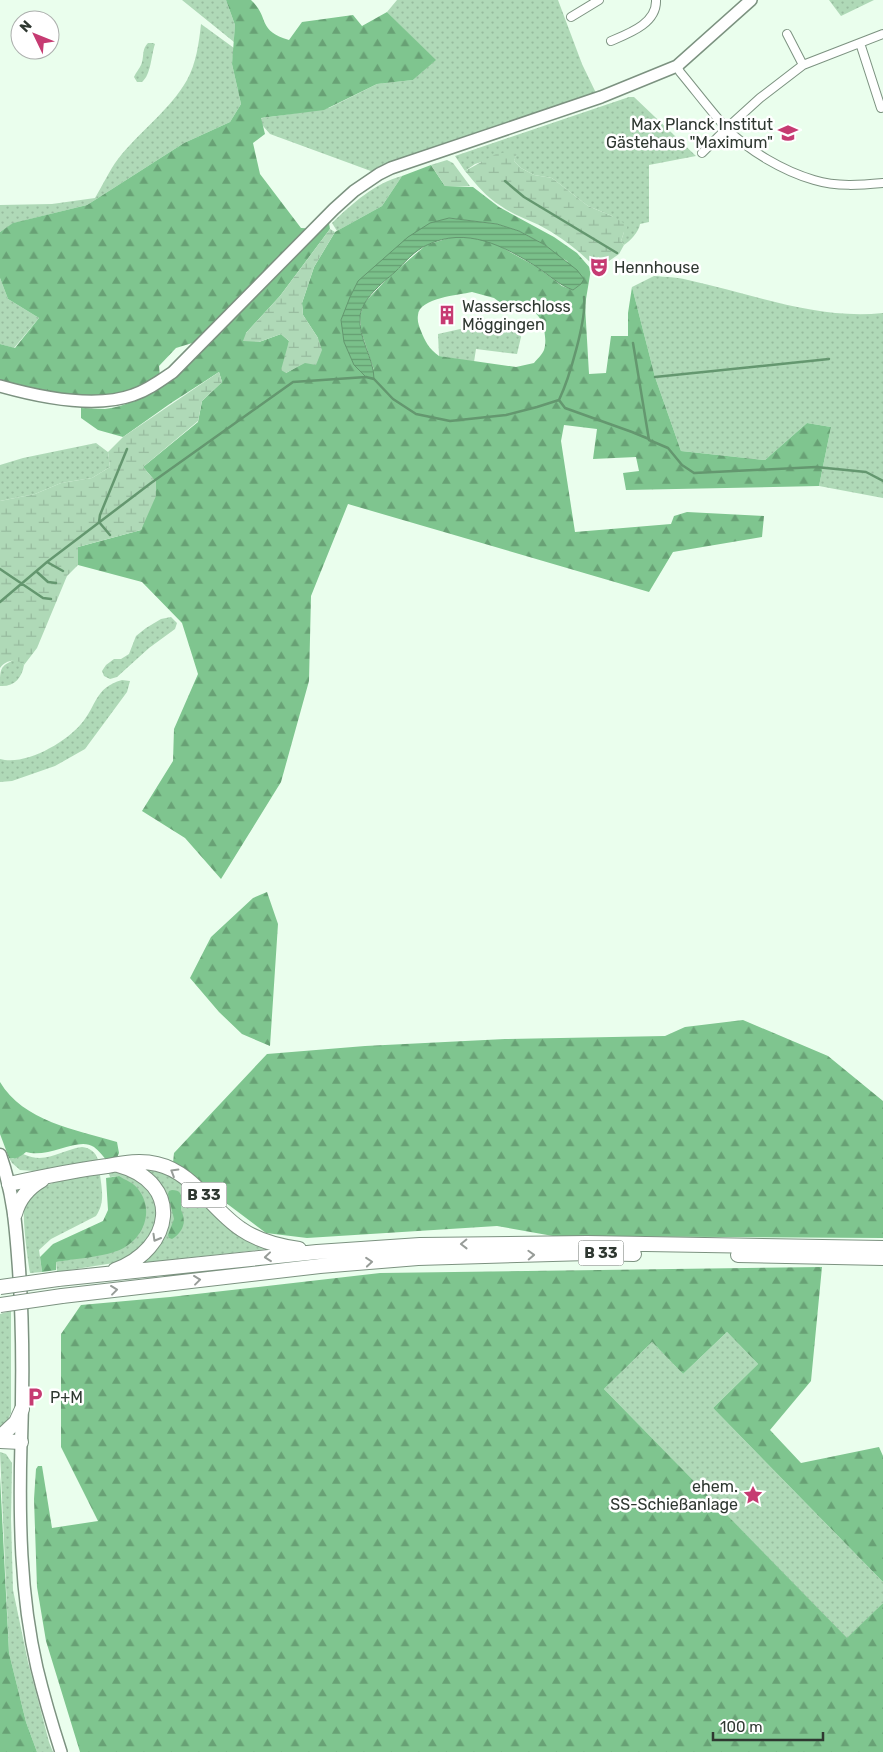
<svg xmlns="http://www.w3.org/2000/svg" width="883" height="1752" viewBox="0 0 883 1752" font-family="Rubik,sans-serif">
<style>
.green{fill:url(#green-dots)}
.forest{fill:url(#forest-firs);fill-rule:evenodd}
.wetland{fill:url(#wetland-marsh)}
.water{fill:url(#water-rules);stroke:#64976f}
.lines{fill:none;stroke-linecap:round;stroke-linejoin:round}
.stream{stroke:#64976f;stroke-width:2.5}
.street-casing{stroke:#7c9280;stroke-width:10}
.secondary-casing{stroke:#7c9280;stroke-width:14}
.primary-casing{stroke:#7c9280;stroke-width:15}
.highway-casing{stroke:#7c9280;stroke-width:16}
.street{stroke:#fff;stroke-width:8}
.secondary{stroke:#fff;stroke-width:11}
.primary{stroke:#fff;stroke-width:12}
.highway{stroke:#fff;stroke-width:14}
.highway-bridge-casing{stroke:#7c9280;stroke-width:16;stroke-linecap:butt}
.highway-bridge{stroke:#fff;stroke-width:14}
.oneway{stroke:#979c98}
.labels{text-anchor:middle;stroke-width:5;stroke-linejoin:round;paint-order:stroke}
.shield{fill:#fff;stroke:#6d746f;stroke-width:1}
.shield-label{font-size:15px;font-weight:bold;fill:#2f3831}
.poi-label{font-size:16px;fill:#2f3831;stroke:#fff;text-anchor:start}
</style>
<defs>
<pattern id="green-dots" width="8" height="8" patternUnits="userSpaceOnUse" patternTransform="scale(1.25)"><rect width="8" height="8" fill="#afd9b7"/><path d="M2 2h.1M6 6h.1" fill="none" stroke="#97bb9e" stroke-width="1.8" stroke-linecap="round"/></pattern>
<pattern id="forest-firs" width="22" height="20" patternUnits="userSpaceOnUse" patternTransform="scale(1.25)"><rect width="22" height="20" fill="#7fc58f"/><path d="M5 1l3.5 6h-7zM16 11l3.5 6h-7z" fill="#68a175"/></pattern>
<pattern id="wetland-marsh" width="20" height="14" patternUnits="userSpaceOnUse" patternTransform="scale(1.25)"><rect width="20" height="14" fill="#afd9b7"/><path d="M1 5h8M5 5V1M11 12h8M15 12V8" fill="none" stroke="#97bb9e"/></pattern>
<pattern id="water-rules" width="6" height="5" patternUnits="userSpaceOnUse" patternTransform="scale(1.25)"><rect width="6" height="5" fill="#7ac08a"/><path d="M0 2.5h6" fill="none" stroke="#649d71"/></pattern>
</defs>
<rect width="100%" height="100%" fill="#eafeed"/>
<!-- green -->
<path class="green" d="M182,0H226L235,25L234,42Z
M397,0H558L582,64L596,93L379,174L270,134L257,119L329,108L377,84L413,80L435,60L387,12Z
M829,0H874L841,16Z
M201,24L234,48L232,64L241,104L230,122L184,143L87,205L14,223L0,232V205L52,204L95,198C103,185 109,171 118,159C139,132 171,109 187,80C196,64 199,43 201,24Z
M148,43H153L155,44C151,56 151,75 142,82H137L134,77C136,72 141,67 142,62C144,55 142,49 148,43Z
M629,97H634L696,156L649,165V222L640,224C639,232 630,241 624,245L621,241L624,232L612,216L588,206L552,178L534,175L521,168L514,161L517,151L475,164L465,171L455,156Z
M402,176L382,206L337,231L332,223C353,203 375,183 402,176Z
M654,276C666,277 677,277 688,280C753,294 816,320 883,313V498L819,486L831,427L807,423L765,460L681,451L655,377L632,287Z
M0,278L8,299L39,318L14,348L0,344Z
M478,325L479,329L514,325L516,332L519,331L521,337L517,354L476,349L474,362L439,356L438,334Z
M96,443L108,452L110,467L92,478L61,483L35,494L0,501V465L23,458Z
M171,617L177,623L175,629L149,648L117,677L110,679L104,676L102,671L106,665L114,659H121L129,654L136,636L146,628L161,619Z
M14,660L20,661L24,665C22,678 14,687 0,686C0,669 0,666 14,660Z
M122,680L130,681L127,692L85,749L55,766L12,781L0,782V759C25,766 65,743 81,724C97,706 94,688 122,680Z
M82,1147C90,1148 96,1152 98,1160L34,1171L20,1170L12,1163L9,1158L13,1159L23,1154C46,1165 60,1150 82,1147Z
M134,1165L156,1169L173,1175L268,1249L141,1263L167,1217Z
M108,1171H116L140,1179L154,1194L159,1217L147,1246L120,1262L57,1272L56,1262L117,1251L119,1176L110,1177Z
M96,1173V1175H100C102,1190 105,1203 96,1216L51,1239L39,1250L42,1272L30,1273C28,1260 21,1213 25,1203C34,1182 76,1178 96,1173Z
M11,1311V1413L3,1430L0,1431V1314Z
M727,1332L758,1364L713,1408L883,1582V1603L847,1639L604,1389L652,1342L683,1374Z
M0,1452L6,1454L12,1463L11,1519L13,1590L28,1662L49,1742L53,1752H37L26,1722L9,1653Z"/>
<!-- forest -->
<path class="forest" d="M226,0H251C270,17 256,30 289,40L302,22L353,15L362,26L387,12L436,60L413,80L377,84L324,110L261,118L265,134L253,143L260,174L301,228L318,229L329,223L330,229L280,296L246,333L259,342L281,334L289,341L286,373L305,362L318,338L303,315L302,303L314,267L335,232L382,206L402,176L431,165L445,186L473,187L499,207L554,237L577,253L591,269L585,305L589,374L606,373L611,336H628V313L632,287L655,377L681,451L765,460L807,423L831,427L819,486L626,490L623,473L639,471L636,457L593,459L597,429L564,425L561,441L575,532L671,524L674,516L687,512L764,516L762,537L673,552L649,592L348,504L311,596L309,681L281,782L221,879L185,838L142,811L173,761L174,729L198,674L182,623L142,582L78,565V547L141,530L156,482L143,467L198,422L202,401L222,382L219,372L171,403L123,437L98,430L81,418V408C89,408 97,409 105,409C147,405 175,368 202,340L176,348L159,366L160,377C155,380 149,384 143,387C98,406 45,396 0,381V344L15,348L39,318L8,299L0,278V232L13,223L87,205L184,143L230,122L241,104L232,64L235,25ZM449,218L497,224L519,231L545,245L558,256L567,261L581,284L573,290L562,286L537,267L492,242L467,237H452L426,245L390,276L364,303L360,316L361,331L374,370L341,320ZM472,292L494,298L513,312C518,312 524,309 529,310C543,312 548,339 544,350C542,355 537,359 534,363L516,367L439,356C429,349 425,341 421,331C419,326 417,321 418,315C419,298 459,295 472,292Z
M267,892L278,924L270,1046L242,1034L219,1012L190,978L211,937L253,898Z
M743,1020L828,1056L883,1101V1238L553,1236L497,1226L307,1238L266,1233L173,1163L174,1153L267,1054L365,1046L505,1039L665,1036L685,1027Z
M0,1082C23,1121 76,1130 117,1142L119,1153L116,1160L107,1161C104,1157 99,1151 94,1147C78,1136 49,1159 26,1152C21,1156 16,1160 9,1158L0,1134Z
M119,1176C125,1180 134,1183 138,1189C156,1212 142,1242 117,1251C102,1257 73,1259 56,1262V1270L42,1272L40,1257L53,1244L103,1221L108,1210L106,1178Z
M172,1190C185,1190 181,1201 181,1210C187,1222 183,1232 172,1239L169,1238L168,1235L174,1219L168,1194L169,1191Z
M822,1267L811,1381L770,1430L801,1463L879,1447L883,1456V1582L713,1408L758,1364L727,1332L683,1374L652,1342L604,1389L847,1638L883,1603V1752H80L46,1641L37,1587L34,1499L36,1469L38,1466H42L52,1528L98,1521L61,1447V1334L81,1305L170,1297L380,1273Z
M0,1476L9,1653L26,1722L37,1752H0Z"/>
<!-- wetland -->
<path class="wetland" d="M518,150L514,161L521,168L534,175L552,178L588,206L612,216L627,225V230L624,232L621,241L624,245L619,254L609,261L598,257L592,264C577,249 558,235 539,225C526,219 512,214 501,206C486,197 476,184 465,171L496,154Z
M447,160L453,163L470,186H445L431,165Z
M330,229L335,232L314,267L302,303L303,315L318,338L322,350L316,365L305,363L286,373L281,370L289,341L281,334L259,342L243,341L246,333L280,296Z
M219,372L222,382L202,401L198,421L143,467L156,482V496L141,530L78,547V565L67,576L37,648L24,665C17,658 5,660 0,668V501L35,494L61,483L92,478L110,467L108,452L123,437Z"/>
<!-- water -->
<path class="water" d="M449,218L497,224L519,231L545,245L577,270L584,279L581,284L573,290C559,285 549,275 537,267C504,246 466,226 427,245C415,250 404,263 395,272C382,283 362,299 360,316C358,339 374,358 374,379L366,377L354,365L344,342L341,320L350,297L358,281L408,237L430,223Z"/>
<g class="lines">
<!-- stream -->
<path class="stream" d="M505,181L524,197L617,253
M584,297C587,319 569,379 559,400L565,408L632,432L649,439
M633,343L649,440L668,448L682,465L694,473L816,467L866,472L883,481
M655,377L829,359
M110,535L99,522L100,515L127,449
M47,562L63,571
M0,569L43,598L51,599
M37,572L48,582L56,583
M0,602L47,562L151,483L293,382L366,377L374,379L393,399L416,414L450,421L506,415L537,407L559,400"/>
<defs>
<path id="street" d="M571,17L599,0
M787,34L803,65
M611,41C630,33 657,23 656,0
M860,43L881,108
M677,66L680,72C695,90 710,110 726,128C749,151 783,171 814,180C837,187 861,185 883,183
M702,153L727,128L760,98L803,65L883,34"/>
<path id="secondary" d="M0,386C39,397 94,409 133,395C148,390 160,381 173,372L334,209L354,191L379,174L391,168L601,97L677,66L751,0
M21,1442C19,1517 20,1594 37,1668C44,1697 52,1724 61,1752"/>
<path id="primary" d="M0,1155C14,1195 16,1228 19,1269C23,1326 23,1384 21,1442"/>
<path id="highway" d="M9,1184C42,1177 75,1170 107,1166C124,1163 140,1160 157,1164C193,1172 212,1210 241,1229C258,1241 279,1246 299,1249
M15,1214C19,1199 28,1188 42,1180
M738,1255L883,1258
M115,1270C173,1249 184,1183 118,1165
M58,1279L317,1252L420,1245L587,1243L883,1248
M62,1296L320,1266L418,1258L588,1253L634,1254
M0,1437L16,1422L22,1409
M0,1441L21,1442"/>
</defs>
<!-- street casing -->
<use href="#street" class="street-casing"/>
<!-- secondary casing -->
<use href="#secondary" class="secondary-casing"/>
<!-- primary casing -->
<use href="#primary" class="primary-casing"/>
<!-- highway casing -->
<use href="#highway" class="highway-casing"/>
<!-- street -->
<use href="#street" class="street"/>
<!-- secondary -->
<use href="#secondary" class="secondary"/>
<!-- primary -->
<use href="#primary" class="primary"/>
<!-- highway -->
<use href="#highway" class="highway"/>
<defs>
<path id="highway-bridge" d="M0,1287L58,1279
M0,1305L62,1296"/>
</defs>
<!-- highway-bridge casing -->
<use href="#highway-bridge" class="highway-bridge-casing"/>
<!-- highway-bridge -->
<use href="#highway-bridge" class="highway-bridge"/>
</g>
<!-- one-way arrows -->
<defs><path id="oneway-chevron" d="M-2-3.5L2.5 0L-2 3.5" fill="none" stroke-width="1.6" stroke-linecap="round" stroke-linejoin="round" transform="scale(1.25)"/></defs>
<g class="oneway">
<use href="#oneway-chevron" transform="translate(174 1172) rotate(-149)"/>
<use href="#oneway-chevron" transform="translate(156 1238) rotate(120)"/>
<use href="#oneway-chevron" transform="translate(464 1244) rotate(179)"/>
<use href="#oneway-chevron" transform="translate(531 1255) rotate(-2)"/>
<use href="#oneway-chevron" transform="translate(268 1257) rotate(174)"/>
<use href="#oneway-chevron" transform="translate(369 1262) rotate(-5)"/>
<use href="#oneway-chevron" transform="translate(197 1280) rotate(-7)"/>
<use href="#oneway-chevron" transform="translate(114 1290) rotate(-7)"/>
</g>
<!-- icons -->
<defs>
<symbol id="university-bare" viewBox="-9 -9 18 18"><path d="M0-5L7-2L0 1L-7-2ZM-4 1L0 2.5L4 1V4Q0 6-4 4Z" fill="#c63b72" stroke="#fff" stroke-width="2.5" paint-order="stroke"/></symbol>
<symbol id="theatre-bare" viewBox="-9 -9 18 18"><path d="M-5-5.5Q0-4 5-5.5V0Q5 5 0 6Q-5 5-5 0ZM-3.3-2.5H-1v1.5H-3.3ZM1-2.5H3.3v1.5H1ZM-2.8 1Q0 5.5 2.8 1Z" fill="#c63b72" stroke="#fff" stroke-width="2.5" paint-order="stroke"/></symbol>
<symbol id="building-bare" viewBox="-9 -9 18 18"><path d="M-4-6H4V6H1V3H-1V6H-4ZM-2.5-4.3h1.7v1.8h-1.7ZM.8-4.3h1.7v1.8H.8ZM-2.5-1h1.7V.8h-1.7ZM.8-1h1.7V.8H.8Z" fill="#c63b72" stroke="#fff" stroke-width="2.5" paint-order="stroke"/></symbol>
<symbol id="parking-bare" viewBox="-9 -9 18 18"><path d="M-3.5-5.5H1a3.5 3.5 0 0 1 0 7H-1V5.5H-3.5ZM-1-3.4V-.6H.8a1.4 1.4 0 0 0 0-2.8Z" fill="#c63b72" stroke="#fff" stroke-width="2.5" paint-order="stroke"/></symbol>
<symbol id="sight-bare" viewBox="-9 -9 18 18"><path d="M0-6L1.8-2.2L6-1.7L2.9 1.2L3.7 5.4L0 3.3L-3.7 5.4L-2.9 1.2L-6-1.7L-1.8-2.2Z" fill="#c63b72" stroke="#fff" stroke-width="2.5" paint-order="stroke"/></symbol>
</defs>
<g fill-rule="evenodd">
<use href="#university-bare" x="774" y="119" width="28" height="28"/>
<use href="#theatre-bare" x="585" y="253" width="28" height="28"/>
<use href="#building-bare" x="433" y="301" width="28" height="28"/>
<use href="#parking-bare" x="21" y="1383" width="28" height="28"/>
<use href="#sight-bare" x="739" y="1481" width="28" height="28"/>
</g>
<g class="labels">
<!-- shield labels -->
<g class="shield">
<rect x="181.5" y="1182.5" width="45" height="25" rx="4"/>
<rect x="578.5" y="1240.5" width="45" height="25" rx="4"/>
</g>
<g class="shield-label">
<text x="204" y="1200">B 33</text>
<text x="601" y="1258">B 33</text>
</g>
<!-- poi labels -->
<g class="poi-label">
<text x="773" y="130" text-anchor="end">Max Planck Institut<tspan x="773" dy="18">Gästehaus "Maximum"</tspan></text>
<text x="614" y="273">Hennhouse</text>
<text x="462" y="312">Wasserschloss<tspan x="462" dy="18">Möggingen</tspan></text>
<text x="50" y="1403">P+M</text>
<text x="738" y="1492" text-anchor="end">ehem.<tspan x="738" dy="18">SS-Schießanlage</tspan></text>
</g>
</g>
<!-- north arrow -->
<g transform="translate(35 35) rotate(313)"><circle r="24" fill="#ffffff" stroke="#acafad"/>
<path d="M0-4L9 19L0 12L-9 19Z" fill="#c63b72"/>
<text y="-8" font-size="14" font-weight="bold" text-anchor="middle" fill="#2f3831">N</text>
</g>
<!-- scale -->
<path d="M713 1732v8h110v-8" fill="none" stroke="#2f3831" stroke-width="2.5"/>
<text x="720" y="1732" font-size="15" fill="#2f3831" stroke="#ffffff" stroke-width="4" paint-order="stroke">100 m</text>
</svg>
